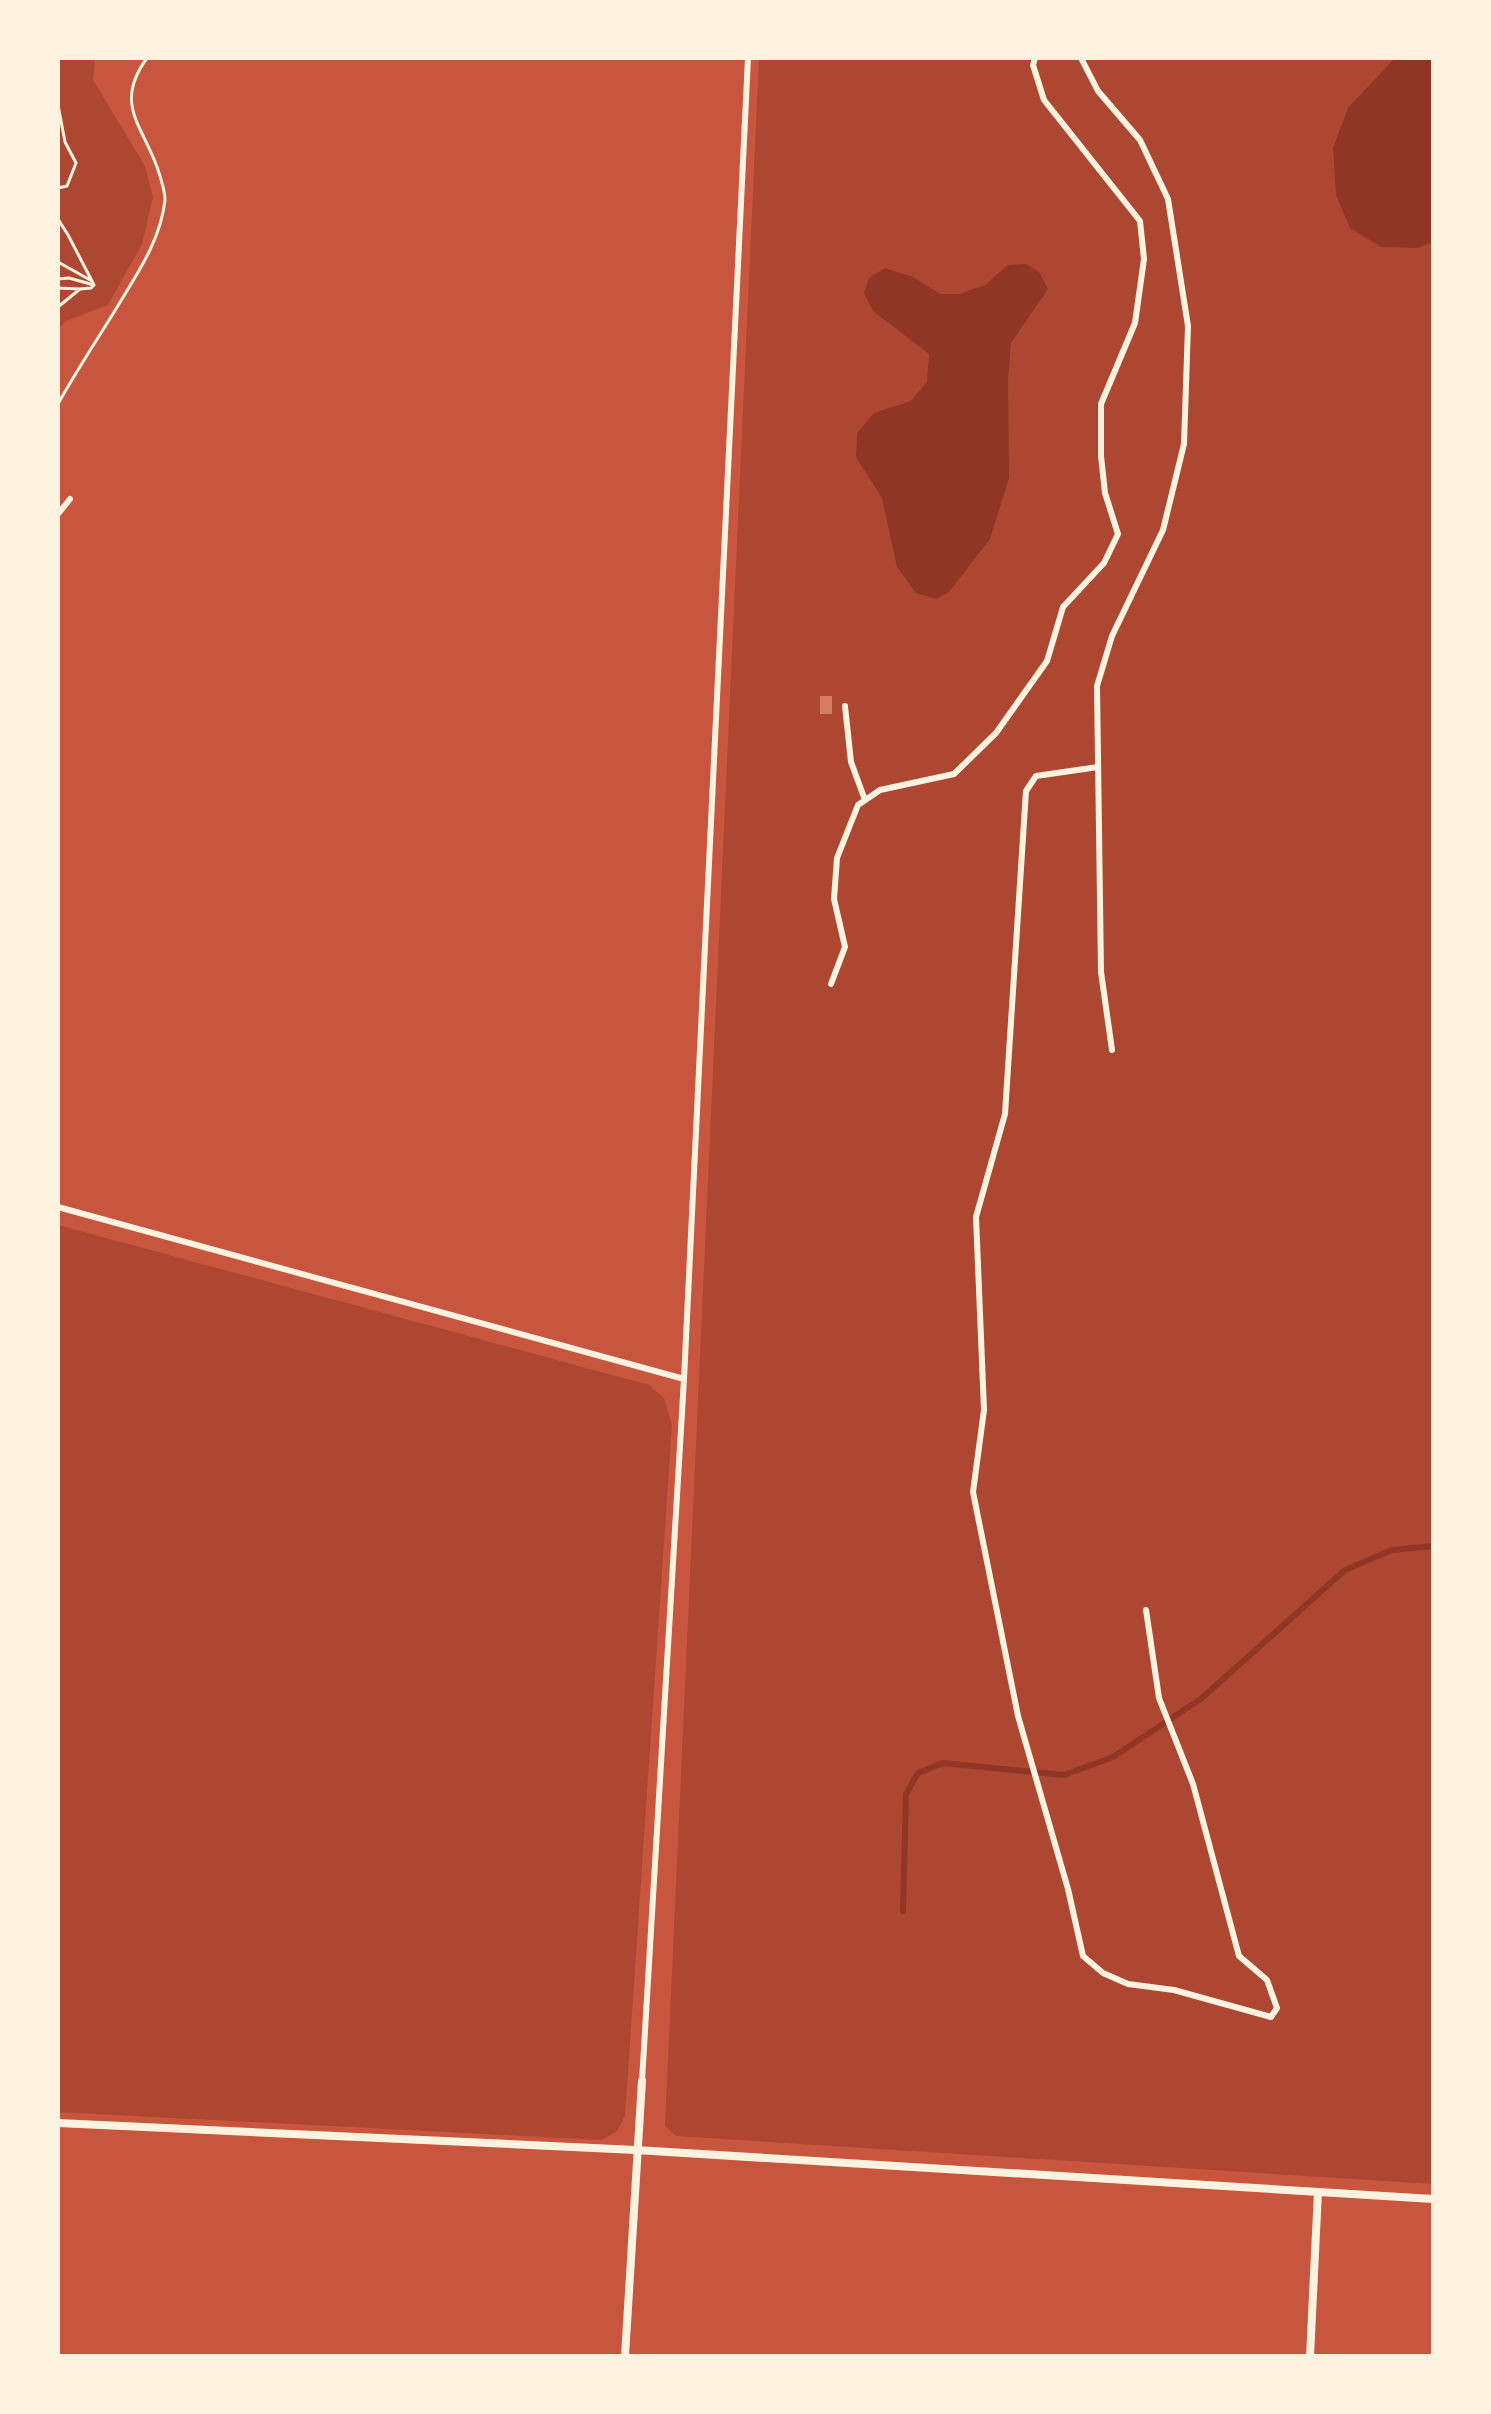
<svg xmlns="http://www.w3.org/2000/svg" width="1491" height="2414" viewBox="0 0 1491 2414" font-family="'PT Sans Narrow',sans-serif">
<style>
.green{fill:#ae4732}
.water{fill:#8f3625}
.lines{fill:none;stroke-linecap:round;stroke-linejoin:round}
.stream{stroke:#8f3625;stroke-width:6}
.building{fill:#d67c66}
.path{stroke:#fff3e0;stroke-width:3}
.service{stroke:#fff3e0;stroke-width:6}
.minor{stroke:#fff3e0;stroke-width:8}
</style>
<rect width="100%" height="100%" fill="#c8553d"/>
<!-- green -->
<path class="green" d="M58,58H95L93,80L145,166L153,197L142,244L108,305L66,321L58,329Z
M759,58H1433V2184L676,2136L665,2126Z
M58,1225L649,1385L664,1398L672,1425L625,2116L617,2131L602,2140L58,2112Z"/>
<!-- water -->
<path class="water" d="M1395,58H1433V242L1418,248L1381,247L1350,228L1336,195L1333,148L1348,108Z
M1026,264L1039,272L1048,289L1011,343L1008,380L1009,478L990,539L949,592L936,599L916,593L897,567L882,498L856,457L857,433L874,413L911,401L927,382L929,354L873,311L864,293L869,278L885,268L913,277L940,294H959L985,285L1008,265Z"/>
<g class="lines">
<!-- stream -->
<path class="stream" d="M903,1911L906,1794L918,1773L943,1763L1064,1775L1113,1757L1202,1698L1345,1570L1392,1550L1433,1546"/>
</g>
<!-- building -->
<path class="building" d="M820,696H832V714H820Z"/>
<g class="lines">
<!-- path -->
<path class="path" d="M58,63L59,58
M58,105L65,142L76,163L67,186L58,188
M58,219L68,235L92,281
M58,262L92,281
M58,279L69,278L94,285
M58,288L80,289
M58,307L80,289L91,288L94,285L92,281
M58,404C78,368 101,334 122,299C141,268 161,237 165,200C165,191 162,184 160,176C147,129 111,107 147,58"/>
<!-- service -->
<path class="service" d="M1081,58L1098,91L1140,140L1168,199L1188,326L1184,444L1163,530L1112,636L1097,686L1101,972L1112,1050
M58,514L70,499
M845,706L851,762L865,800
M1098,767L1036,776L1026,791L1005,1114L976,1217L984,1410L973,1492L1018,1716L1068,1889L1083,1956L1103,1973L1128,1984L1174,1990L1271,2017L1277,2008L1267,1980L1239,1956L1193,1784L1159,1698L1146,1610
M831,984L845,947L834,899L837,858L858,805L880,790L954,774L996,733L1047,661L1063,607L1104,563L1118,534L1105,493L1101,456V404L1135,323L1144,259L1140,221L1044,100L1033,65L1035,58
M58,1207L684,1379
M642,2081L684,1379L748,58"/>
<!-- minor -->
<path class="minor" d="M58,2123L636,2150L1433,2199
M625,2356L642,2081
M1310,2356L1318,2192"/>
</g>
<!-- border -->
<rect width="1491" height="2414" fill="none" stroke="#fff3e0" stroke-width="120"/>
</svg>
